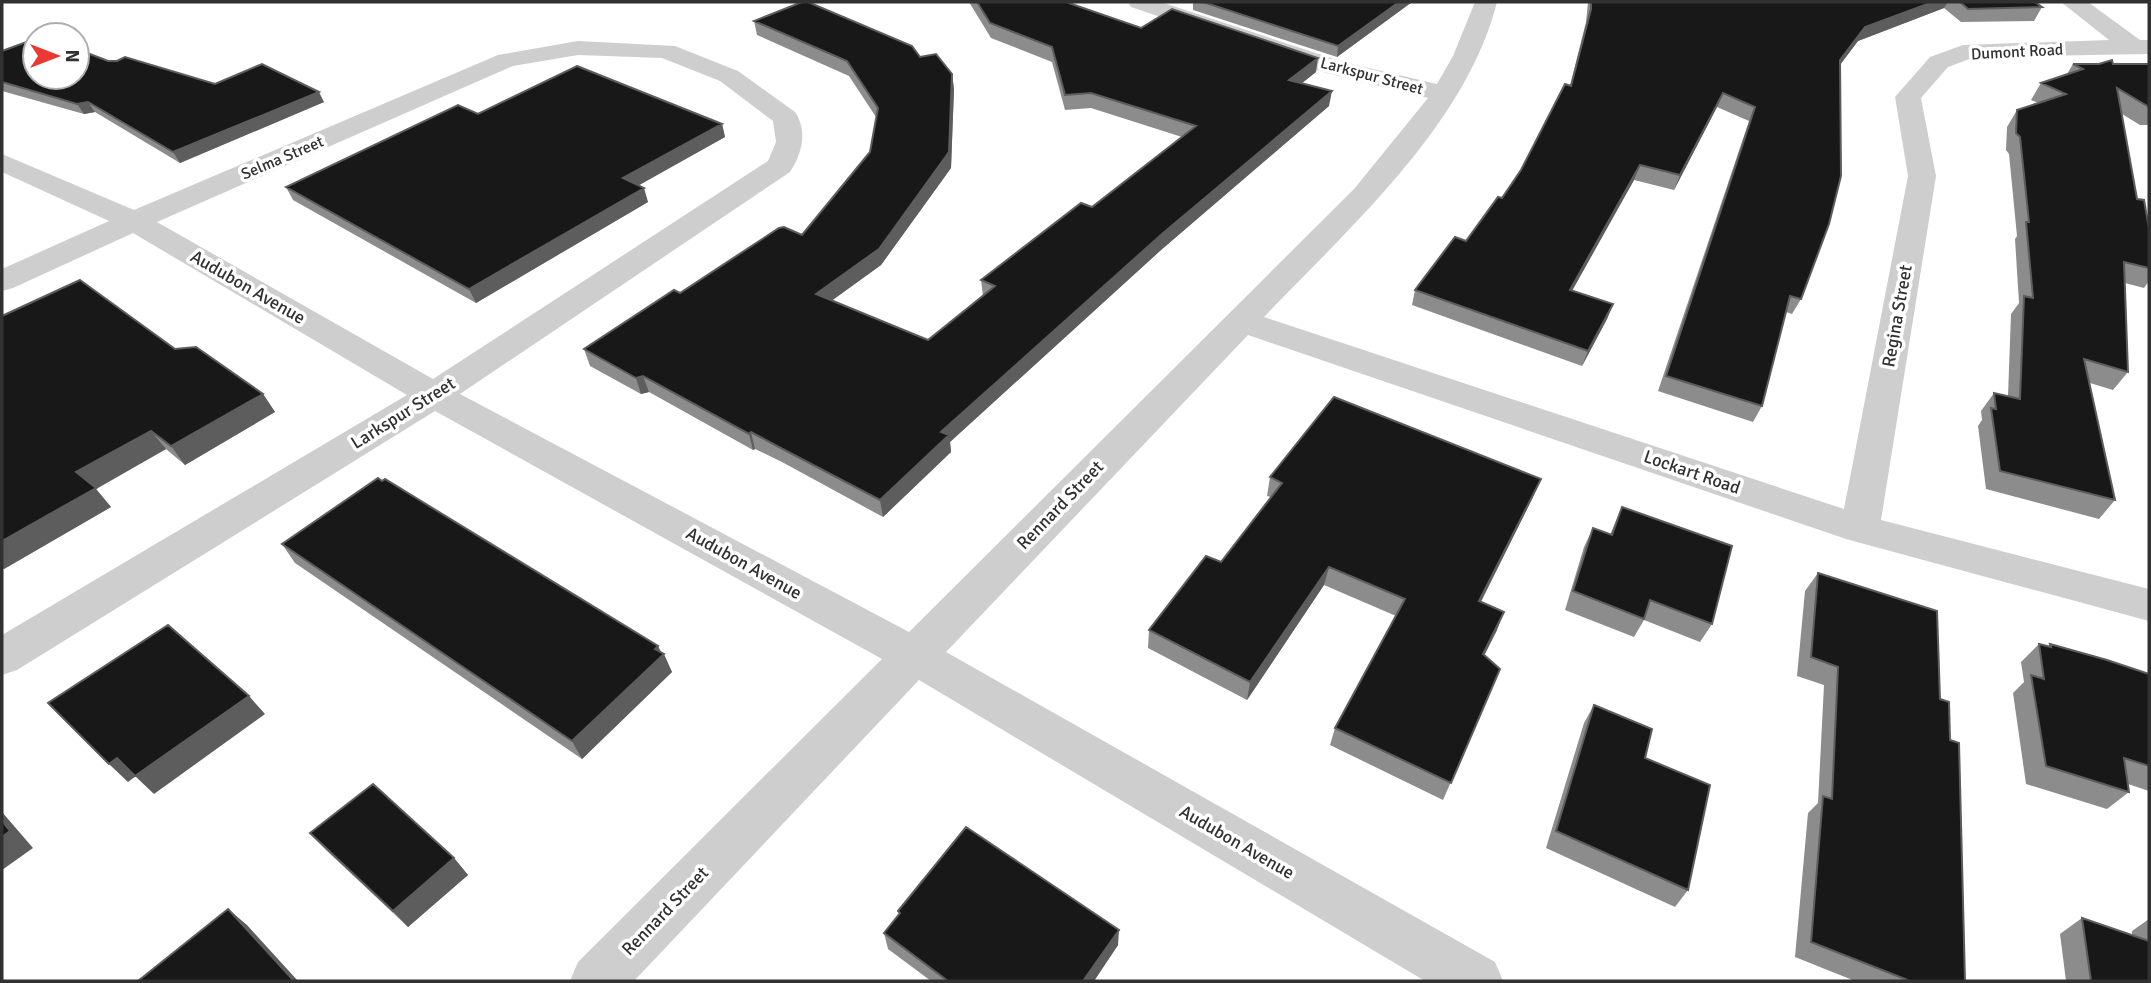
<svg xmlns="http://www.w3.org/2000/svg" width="2151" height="983" viewBox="0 0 2151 983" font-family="Signika,sans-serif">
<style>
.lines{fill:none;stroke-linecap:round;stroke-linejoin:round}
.street{fill:#cecece;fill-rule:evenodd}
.wall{fill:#8c8c8c}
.shaded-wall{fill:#5d5d5d}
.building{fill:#181818;stroke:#5d5d5d;stroke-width:2}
.labels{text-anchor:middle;stroke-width:7;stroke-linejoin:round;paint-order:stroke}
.far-street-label{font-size:16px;fill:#313131;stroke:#fff}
.street-label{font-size:18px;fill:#313131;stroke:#fff}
</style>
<rect width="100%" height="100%" fill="#fff"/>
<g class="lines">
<!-- street -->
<path class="street" d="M1128,2H1161L1343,62L1437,84L1453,56L1475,2H1497C1466,125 1350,227 1264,317L1844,509L1908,176L1895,97L1930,57L1963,45L2109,40L2061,2H2088L2140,40H2149V54L1975,57L1948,67L1921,98L1936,176L1881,520L2149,589V621L1846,539L1248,335L946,652L1495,962L1503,981H1425L919,680L634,981H570L578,962L882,659L435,411L17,670L2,675V635L407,395L133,233L13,288L2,291V269L109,221L2,172V154L134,210L498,55L578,41L675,46L738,71L795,112C808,131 802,154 790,172L460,394L909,632L1354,189L1428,98L1326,73L1131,7ZM578,55L662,58L720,81L773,121L776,142L768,161L433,379L157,222L513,66Z"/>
</g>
<!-- wall -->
<path class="wall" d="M969,2H1066L1141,28L1316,72L1302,83L1329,106L1161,250L950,442L951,452L883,517L782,462L755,449L753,450L649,392L641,394L590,366L584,349L680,293L802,235L870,152L876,117L849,76L757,35L754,21L920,57L952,74L954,89L951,168L881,265L832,300L928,340L983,296L981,280L1092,207L1182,137L1091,108L1065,110L1052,62L991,38Z
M1193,2H1412L1337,57L1193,10Z
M1588,2H2035L2042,7L2034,21L1961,22L1944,8L1858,41L1840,65L1801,299L1792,314L1786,312L1762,406L1753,422L1658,391L1749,121L1717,107L1674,190L1634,180L1572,291L1613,304L1607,319L1582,366L1412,305L1415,290L1466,241L1502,198L1521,170L1570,86L1586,22Z
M2,51L35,77L108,61L215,84L324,102L180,163L95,112L84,114L2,91Z
M2073,64H2149V125H2140L2122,114L2137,199L2149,228V281L2144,288L2125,283L2128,372L2113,390L2090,383L2115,500L2099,519L1986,489L1978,426L1982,420L1981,411L1994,393L2008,396L2011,314L2019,303L2015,239L2017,236L2009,154L2006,150L2007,127L2017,110L2039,103L2031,100L2041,83L2067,74Z
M478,114L722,124L725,137L638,185L648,202L476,303L293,200L286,187Z
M2,316L175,349L263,394L275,412L185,465L166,449L96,489L111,507L4,569L2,567Z
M1270,477L1533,497L1481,602L1497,630L1484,655L1500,669L1443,800L1330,745L1335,728L1396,616L1324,585L1247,700L1148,648L1149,630L1221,562L1271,497L1267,496Z
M1622,507L1712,624L1700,642L1644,620L1634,637L1565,610L1584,547L1593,528L1610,535Z
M282,544L658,646L672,672L582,759L295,563Z
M1818,573L1940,699L1950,740L1965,981H1855L1795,957L1808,813L1818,803L1824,685L1797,676L1805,591Z
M2039,644L2049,646L2050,644L2149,674V791L2128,784L2129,792L2107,809L2026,784L2013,693L2024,682L2021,662Z
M1594,705L1645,758L1688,890L1675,907L1546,848L1584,723Z
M310,833L454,858L468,875L408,927L326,850Z
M898,911L1118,945L1094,981H931L888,949L884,933L899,914Z
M2082,918L2132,935V931L2149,919V981H2066L2060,934Z"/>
<!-- shaded-wall -->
<path class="shaded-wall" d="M1399,2H1412L1337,57L1338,46Z
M1933,2H1948L1944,8L1858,41L1833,74L1840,60L1865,27Z
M1318,58L1316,72L1287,95L1289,80Z
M952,74L954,89L951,168L881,265L819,310L816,294Z
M1332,91L1329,106L1161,250L950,442L951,452L883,517L880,500L941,432L1162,234Z
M319,92L324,102L180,163L173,152Z
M1723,93L1717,107L1674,190L1680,175Z
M88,102L95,112L84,114L77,104Z
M722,124L725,137L627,192L623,178Z
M1640,165L1634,180L1564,305L1570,290Z
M644,188L648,202L476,303L469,289Z
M1613,304L1607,319L1582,366L1588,351Z
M643,376L649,392L641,394L636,378Z
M263,394L275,412L185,465L171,446Z
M151,431L166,449L96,489L111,507L4,569L2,567V541L76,472Z
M751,432L755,449L753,450L749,434Z
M1541,479L1533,497L1472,619L1479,601Z
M1329,567L1324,585L1247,700L1250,682Z
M1504,612L1497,630L1476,672L1483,654Z
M658,646L662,656L664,654L672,672L582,759L572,741Z
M249,696L265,714L154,794L135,776Z
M117,758L136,776L128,782L109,764Z
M2,812L33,848L2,870Z
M454,858L468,875L408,927L393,911Z
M228,909L247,925L298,981H294Z
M1119,930L1118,945L1094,981H1083Z"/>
<!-- building -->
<path class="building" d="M802,2H808L912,46L920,57L936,54L952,74L949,152L879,249L816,294L928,340L995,286L981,280L1081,203L1092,207L1196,126L1091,93L1065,95L1052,47L990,23L977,2H1066L1141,28L1172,9L1318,58L1289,80L1332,91L1162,234L941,432L949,435L880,500L777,446L751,432L749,434L643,376L636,378L584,349L674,290L680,293L779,228L784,227L802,235L870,152L878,108L847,61L754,21Z
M1203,2H1399L1338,46Z
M1591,2H1933L1865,27L1840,60L1841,176L1829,224L1801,299L1790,296L1762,406L1666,376L1755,107L1723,93L1680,175L1640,165L1570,290L1613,304L1588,351L1415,290L1455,237L1466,241L1498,197L1502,198L1521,170L1565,84L1571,86L1591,9Z
M1960,2H2035L2042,7L1968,9Z
M29,41L35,43V77H77V49L108,61H117L125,57L215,84L262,64L319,92L173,152L88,102L77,104L2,82V51Z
M2112,60L2113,64H2149V107L2117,88L2137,199L2144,200L2149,228V268L2124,262L2128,372L2084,359L2115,500L2000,471L1991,408L1996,409L1994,393L2020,399L2024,296L2033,298L2026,222H2029L2020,137L2016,133L2017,110L2066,94L2041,83L2083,69L2073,64H2099Z
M577,66L722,124L623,178L644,188L469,289L286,187L458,105L478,114Z
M80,280L175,349L196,347L263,394L171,446L151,431L76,472L96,488L2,541V316Z
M1334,397L1541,479L1479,601L1504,612L1483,654L1500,669L1451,783L1335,728L1405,599L1329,567L1250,682L1149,630L1206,556L1221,562L1282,483L1270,477Z
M378,478L382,481L385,479L658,646L655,649L664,654L572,741L282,544Z
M1622,507L1732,546L1712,624L1650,600L1644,619L1573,591L1593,528L1612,535Z
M1818,573L1937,611L1940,699L1949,702L1950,740L1959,743L1965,981H1910L1811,942L1823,796L1832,799L1838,667L1811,657Z
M168,625L249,696L135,776L117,758L109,764L48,703Z
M2039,644L2051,647L2050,644L2107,660L2149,674V766L2124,758L2129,792L2046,766L2031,675L2044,679Z
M1594,705L1652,729L1645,758L1710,785L1688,890L1556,831Z
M373,784L454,858L393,911L310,833Z
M2,821L10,831L2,837Z
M966,827L1119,930L1083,981H948L884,933L900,913L898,911Z
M228,909L294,981H138Z
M2082,918L2149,941V981H2091Z"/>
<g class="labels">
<!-- far-street labels -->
<g class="far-street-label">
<text transform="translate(2017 51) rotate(-3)" y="6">Dumont Road</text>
<text transform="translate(1372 75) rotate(15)" y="6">Larkspur Street</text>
<text transform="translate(282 157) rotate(-23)" y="6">Selma Street</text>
</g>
<!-- street labels -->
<g class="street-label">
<text transform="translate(248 287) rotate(30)" y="6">Audubon Avenue</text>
<text transform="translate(1897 316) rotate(-80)" y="6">Regina Street</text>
<text transform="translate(403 413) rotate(-32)" y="6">Larkspur Street</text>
<text transform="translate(1692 472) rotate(19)" y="6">Lockart Road</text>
<text transform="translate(1060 505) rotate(-46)" y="6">Rennard Street</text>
<text transform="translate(744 563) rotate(29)" y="6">Audubon Avenue</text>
<text transform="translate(1237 842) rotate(30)" y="6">Audubon Avenue</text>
<text transform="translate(665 911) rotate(-46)" y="6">Rennard Street</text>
</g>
</g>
<!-- border -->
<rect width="2151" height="983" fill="none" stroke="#313131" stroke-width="7"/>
<!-- north arrow -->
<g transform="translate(56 56) rotate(90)"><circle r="33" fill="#ffffff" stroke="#adadad" stroke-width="2"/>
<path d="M0-5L12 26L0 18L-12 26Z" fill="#ea3932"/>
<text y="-10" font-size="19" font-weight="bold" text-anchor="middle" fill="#313131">N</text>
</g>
</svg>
